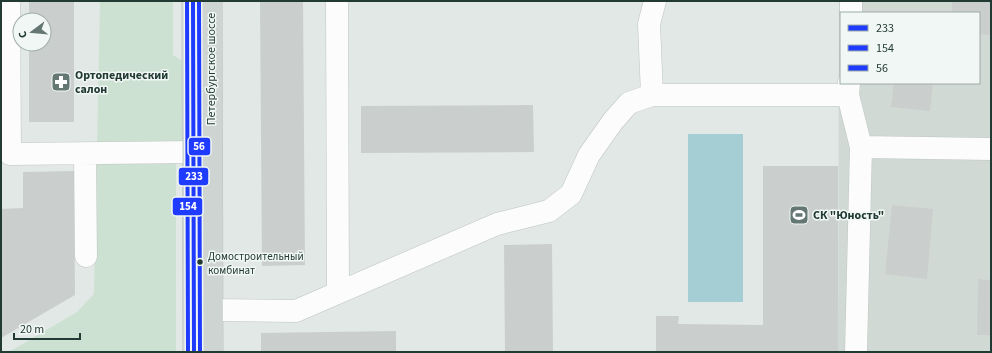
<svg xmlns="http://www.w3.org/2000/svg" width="992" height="353" viewBox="0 0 992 353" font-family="'Source Sans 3',sans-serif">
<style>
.built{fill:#d1d9d5;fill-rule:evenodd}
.green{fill:#cce1d2}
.water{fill:#a4ced4}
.building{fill:#cacfcd}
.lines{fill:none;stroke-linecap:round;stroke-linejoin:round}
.minor-casing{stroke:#bfc5c2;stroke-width:23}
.major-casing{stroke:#bcc4c1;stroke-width:23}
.minor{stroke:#fbfcfb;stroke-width:22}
.major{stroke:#cdd4d2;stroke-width:22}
.bus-1-casing{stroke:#f1f7f4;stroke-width:7}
.bus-2-casing{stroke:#f1f7f4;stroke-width:7}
.bus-3-casing{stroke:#f1f7f4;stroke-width:7}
.bus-1{stroke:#1f3bff;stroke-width:4}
.bus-2{stroke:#1f3bff;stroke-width:4}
.bus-3{stroke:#1f3bff;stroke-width:4}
.bus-dot{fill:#223a34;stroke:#f1f7f4;stroke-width:1.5}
.labels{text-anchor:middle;stroke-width:3;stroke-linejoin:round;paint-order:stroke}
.bus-label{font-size:11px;fill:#223a34;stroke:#f1f7f4;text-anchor:start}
.street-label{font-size:12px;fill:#223a34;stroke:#f1f7f4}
.poi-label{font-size:12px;font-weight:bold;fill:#223a34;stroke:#f1f7f4;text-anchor:start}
.line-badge{stroke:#f1f7f4;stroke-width:1.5}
.badge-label{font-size:11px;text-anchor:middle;font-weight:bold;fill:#fff}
</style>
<rect width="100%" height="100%" fill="#e2e8e5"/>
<!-- built -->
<path class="built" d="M839,1H991V352H838ZM841,13H979V83H841Z"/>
<!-- green -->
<path class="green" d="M100,1H173V55L187,64L188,138L176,146V352H9L77,312L94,294Z"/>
<!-- water -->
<path class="water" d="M688,134H743V302H688Z"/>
<!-- building -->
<path class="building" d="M29,1H74V122H29V44H44V20H29Z
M260,1H303L305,265L262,266Z
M952,1H991V35L979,34V13H952Z
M894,83H933L930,111L891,107Z
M533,105L534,152L361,153V106Z
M763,166H838V352H656V316H679L678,324L763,325Z
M74,171L75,295L1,338V209L23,208V172Z
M892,205L933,209L927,279L885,274Z
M552,244L553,352H505L504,245Z
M978,279L991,280V335H977Z
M396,331V352H261V333Z"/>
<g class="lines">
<defs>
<path id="minor" d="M9,1L10,154L194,152
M337,1L338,292
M851,13V1
M849,83L848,95L861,147L856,352
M652,95L649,24L655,1
M861,147L991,149
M85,154L86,256
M212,310L296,311L497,224L549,211L571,194L589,155L613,121L629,103L652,95H848"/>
<path id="major" d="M193,1L194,352
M211,1L212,352"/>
</defs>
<!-- minor casing -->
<use href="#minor" class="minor-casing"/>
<!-- major casing -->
<use href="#major" class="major-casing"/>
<!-- minor -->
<use href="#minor" class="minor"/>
<!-- major -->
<use href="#major" class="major"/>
<defs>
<path id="bus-1" d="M193,1L194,352"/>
<path id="bus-2" d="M187,1L188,352"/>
<path id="bus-3" d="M199,1L200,352"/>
</defs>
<!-- bus-1 casing -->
<use href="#bus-1" class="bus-1-casing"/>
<!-- bus-2 casing -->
<use href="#bus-2" class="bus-2-casing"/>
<!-- bus-3 casing -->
<use href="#bus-3" class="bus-3-casing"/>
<!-- bus-1 -->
<use href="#bus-1" class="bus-1"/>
<!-- bus-2 -->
<use href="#bus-2" class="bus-2"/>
<!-- bus-3 -->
<use href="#bus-3" class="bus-3"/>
</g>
<!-- icons -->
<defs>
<symbol id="pharmacy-square" viewBox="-11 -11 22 22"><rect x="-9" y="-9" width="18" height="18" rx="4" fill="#657772" stroke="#f1f7f4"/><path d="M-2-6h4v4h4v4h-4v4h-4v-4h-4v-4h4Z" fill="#fff"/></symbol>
<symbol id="stadium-square" viewBox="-11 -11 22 22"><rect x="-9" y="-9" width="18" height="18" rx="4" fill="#657772" stroke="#f1f7f4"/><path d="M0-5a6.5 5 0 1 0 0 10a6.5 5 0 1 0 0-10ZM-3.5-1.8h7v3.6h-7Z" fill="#fff"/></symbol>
</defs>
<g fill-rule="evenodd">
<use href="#pharmacy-square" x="50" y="71" width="22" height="22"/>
<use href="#stadium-square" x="788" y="204" width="22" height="22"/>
</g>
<!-- markers -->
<circle class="bus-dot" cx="200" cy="262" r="3.5"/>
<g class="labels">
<!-- bus labels -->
<g class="bus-label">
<text x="208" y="260">Домостроительный<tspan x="208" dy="14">комбинат</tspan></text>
</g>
<!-- street labels -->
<g class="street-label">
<text transform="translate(211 69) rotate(-90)" y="4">Петербургское шоссе</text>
</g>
<!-- poi labels -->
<g class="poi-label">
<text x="75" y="79">Ортопедический<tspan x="75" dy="14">салон</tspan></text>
<text x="813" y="219">СК "Юность"</text>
</g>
</g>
<g class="line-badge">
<rect x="188" y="137" width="23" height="19" rx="4" fill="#1f3bff"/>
<rect x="178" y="167" width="31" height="19" rx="4" fill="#1f3bff"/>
<rect x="172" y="197" width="31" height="19" rx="4" fill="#1f3bff"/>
</g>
<g class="badge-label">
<text x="199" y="150">56</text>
<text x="194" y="180">233</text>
<text x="188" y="210">154</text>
</g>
<!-- border -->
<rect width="992" height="353" fill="none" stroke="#223a34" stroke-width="4"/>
<!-- legend -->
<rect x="840" y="12" width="140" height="72" fill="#f1f7f4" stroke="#9eaba7"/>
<rect x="848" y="25" width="20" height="6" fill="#1f3bff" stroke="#9eaba7"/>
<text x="876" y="32" font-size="12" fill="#223a34">233</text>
<rect x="848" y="45" width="20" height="6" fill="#1f3bff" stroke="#9eaba7"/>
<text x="876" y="52" font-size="12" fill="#223a34">154</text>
<rect x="848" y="65" width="20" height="6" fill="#1f3bff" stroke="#9eaba7"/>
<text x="876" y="72" font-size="12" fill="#223a34">56</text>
<!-- north arrow -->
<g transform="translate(32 32) rotate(254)"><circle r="19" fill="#f1f7f4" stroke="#9eaba7"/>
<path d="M0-3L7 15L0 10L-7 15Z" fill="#657772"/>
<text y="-6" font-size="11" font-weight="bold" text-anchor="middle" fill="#223a34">С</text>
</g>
<!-- scale -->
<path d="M14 333v6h66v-6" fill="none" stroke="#223a34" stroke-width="2"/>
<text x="20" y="333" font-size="12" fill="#223a34" stroke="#f1f7f4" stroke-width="3" paint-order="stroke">20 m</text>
</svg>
